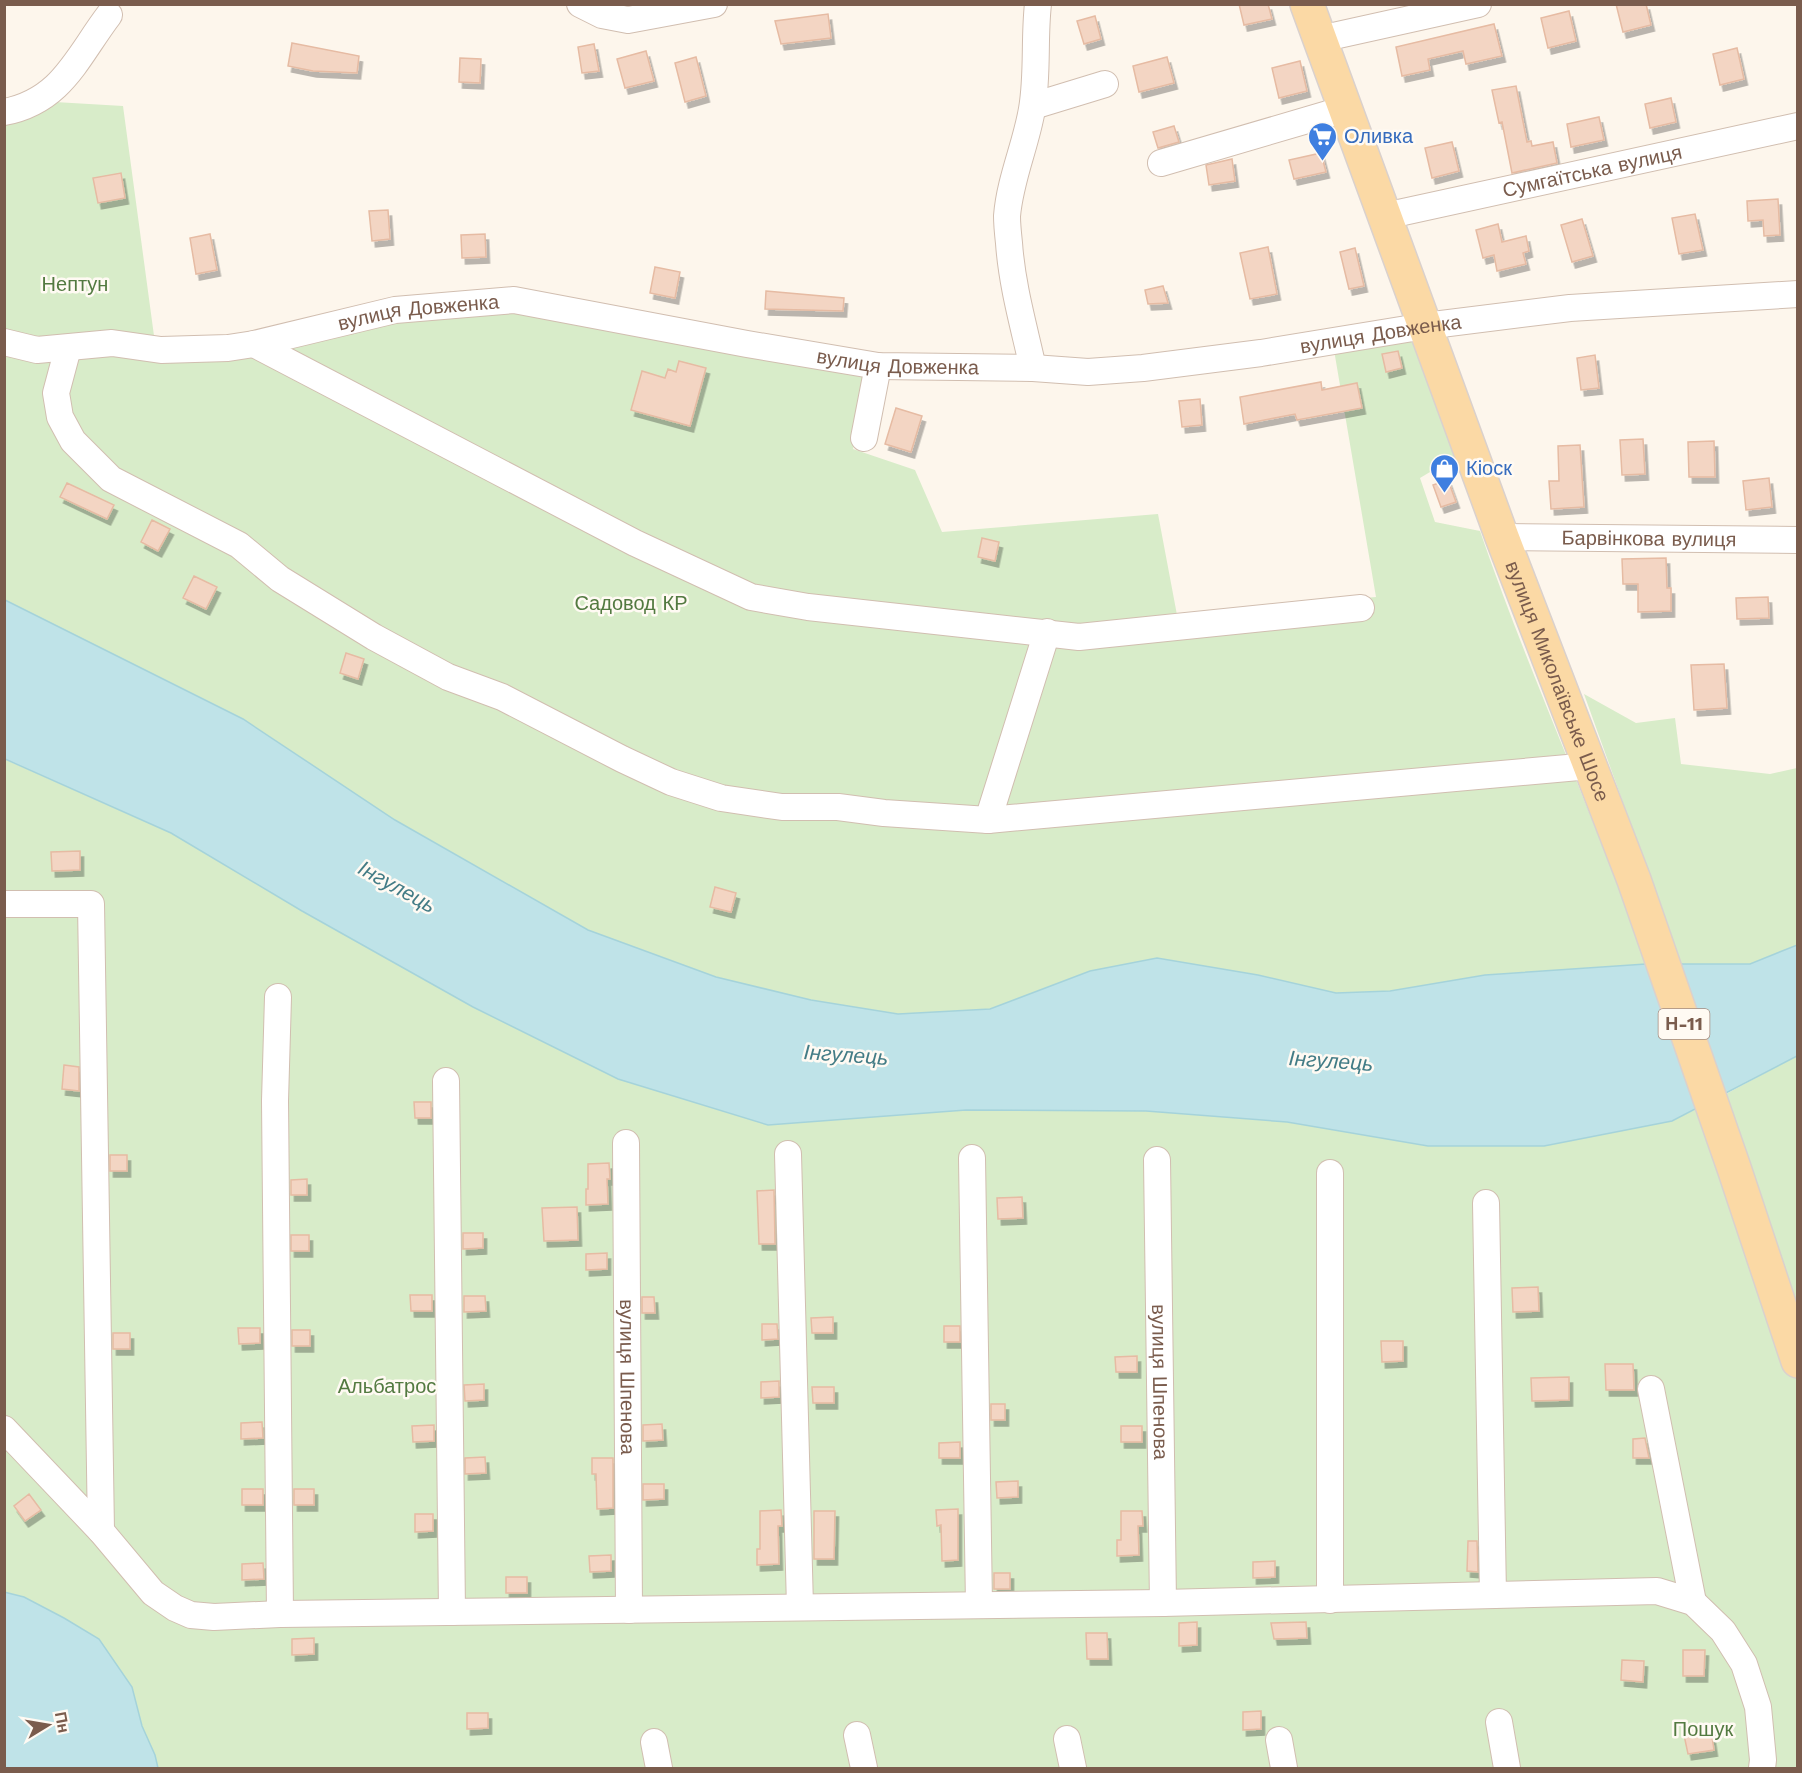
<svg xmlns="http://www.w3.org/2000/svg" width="1802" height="1773" viewBox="0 0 1802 1773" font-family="'Work Sans',sans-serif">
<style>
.green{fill:#d8ecc9}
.water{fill:#bfe3e8;stroke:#a5d3da;stroke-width:1.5}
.building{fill:#f3d5c3;stroke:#e6bba3;stroke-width:1.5;filter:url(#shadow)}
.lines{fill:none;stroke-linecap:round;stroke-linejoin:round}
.minor-casing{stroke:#d1beb0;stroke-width:28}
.major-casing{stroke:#dad1cd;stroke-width:36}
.minor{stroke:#fff;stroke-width:26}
.major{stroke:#fbd9a5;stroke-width:33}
.labels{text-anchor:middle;stroke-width:5;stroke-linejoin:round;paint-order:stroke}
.shield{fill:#fffaf3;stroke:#a28b7f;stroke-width:1.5}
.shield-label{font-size:18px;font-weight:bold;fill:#7a5c4d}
.shop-label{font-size:20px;fill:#366cbe;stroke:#fffaf3;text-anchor:start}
.street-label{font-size:20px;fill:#7a5c4d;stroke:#fffaf3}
.park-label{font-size:20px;fill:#537a41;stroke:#fffaf3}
.water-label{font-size:21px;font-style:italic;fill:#437c86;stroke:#fffaf3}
</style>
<defs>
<filter id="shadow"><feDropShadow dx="3.5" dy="6" stdDeviation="0" flood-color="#0004"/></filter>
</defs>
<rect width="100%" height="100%" fill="#fdf6ec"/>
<!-- green -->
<path class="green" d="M4,99L123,106L157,358L343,327L510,308L870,373L853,449L915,470L942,532L1158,514L1177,615L1376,597L1334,350L1415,339L1455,457L1420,478L1435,522L1480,531C1530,677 1596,818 1646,964L1485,975L1390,991L1336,993L1258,975L1090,971L990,1009L898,1014L811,1000L716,977L588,930L395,820L243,719L5,600Z
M1584,694L1636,723L1675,718L1681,764L1770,774L1797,768V945L1750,964H1681Z
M4,759L171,833L302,911L473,1007L966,1110L1146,1111L1287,1122L1428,1146H1544L1672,1121L1696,1109L1718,1173L1797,1361V1768H1771L1748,1709L1751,1760L1750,1768H148L5,1607Z
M1797,1056V1304L1726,1094Z"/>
<!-- water -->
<path class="water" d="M5,600L243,719L395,820L588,930L716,977L811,1000L898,1014L990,1009L1090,971L1157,958L1258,975L1336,993L1390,991L1485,975L1646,964H1750L1797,945V1056L1672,1121L1544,1146H1428L1287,1122L1146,1111L966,1110L768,1125L618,1079L473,1007L302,911L171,833L5,759Z
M4,1592L24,1597L64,1618L99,1639L132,1687L142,1726L155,1755L158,1768H5Z"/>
<!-- building -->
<path class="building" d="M1239,4H1268L1272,19L1244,25Z
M1616,4H1646L1651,25L1623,32Z
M1569,11L1576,41L1548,48L1541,18Z
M828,14L831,38L781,44L775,21Z
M1095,16L1101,39L1084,44L1077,21Z
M1494,24L1502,56L1466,64L1463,51L1428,59L1430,70L1402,76L1396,47Z
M292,43L359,56L357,73L313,71L288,66Z
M594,44L599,71L582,73L578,47Z
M1737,48L1744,79L1720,85L1713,54Z
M646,51L654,81L625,88L617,59Z
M696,57L706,96L685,102L675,63Z
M1167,57L1174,83L1139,92L1133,66Z
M460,58L481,59L480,83L459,82Z
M1300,61L1307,91L1279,98L1272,68Z
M1516,86L1527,142L1531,141L1532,146L1553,142L1557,163L1512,173L1502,122L1499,123L1492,90Z
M1671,98L1676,122L1650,128L1645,104Z
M1599,117L1604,140L1571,147L1567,124Z
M1174,126L1179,142L1158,148L1153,132Z
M1452,142L1459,171L1432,178L1425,148Z
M1321,153L1326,172L1294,179L1289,160Z
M1232,159L1235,181L1209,185L1206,165Z
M121,173L125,198L98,203L93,178Z
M1778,199L1780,235L1764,236L1763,220L1748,221L1747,201Z
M388,210L390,239L372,241L369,211Z
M1695,214L1703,250L1679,254L1672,218Z
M1582,219L1593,256L1572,262L1561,225Z
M1498,224L1502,242L1526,236L1529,251L1523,253L1526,264L1497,271L1494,255L1483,258L1476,230Z
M210,234L217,270L196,274L190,238Z
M485,234L486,257L462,258L461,235Z
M1268,247L1277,294L1250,299L1240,253Z
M1355,248L1364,286L1349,289L1340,252Z
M655,267L680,272L675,298L650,293Z
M1163,286L1168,303L1148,304L1145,290Z
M766,291L844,298L843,311L765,309Z
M1398,351L1402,368L1386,372L1382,354Z
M1595,355L1599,388L1581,390L1577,358Z
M679,361L706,368L690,426L631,410L642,371L665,378L668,369L676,372Z
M1321,382L1322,390L1357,383L1362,408L1297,420L1295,414L1244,424L1240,397Z
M1200,399L1202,425L1182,427L1179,401Z
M896,408L922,416L911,452L885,444Z
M1643,439L1645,474L1622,475L1620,440Z
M1714,441L1715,477H1689L1688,442Z
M1580,445L1584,507L1551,509L1549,481H1559L1558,446Z
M1769,478L1772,507L1746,510L1743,481Z
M1448,480L1456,502L1441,507L1433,485Z
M67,483L114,505L107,519L60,497Z
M152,520L170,529L158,551L141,542Z
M982,538L999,542L995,561L978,557Z
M1666,558L1667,588H1671V611L1638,612V584H1623L1622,559Z
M194,576L217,587L206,609L183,598Z
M1768,597L1769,618L1737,619L1736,598Z
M346,653L364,659L358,679L340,673Z
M1724,664L1727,708L1694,710L1691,665Z
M80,851V870L52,871L51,852Z
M715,887L736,893L731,912L710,907Z
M64,1065L79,1067V1091L62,1089Z
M414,1102H431V1118H415Z
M110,1155H127V1171H110Z
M609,1163L610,1179H607L608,1204L586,1205V1189H588V1164Z
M307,1179V1195H291V1180Z
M774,1190L775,1244H759L757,1191Z
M1022,1197L1023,1218L998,1219L997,1198Z
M577,1207L578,1240L544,1241L542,1208Z
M463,1233H483V1248L463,1249Z
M291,1235H309V1251H291Z
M607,1253V1269L586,1270V1254Z
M1538,1287L1539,1311L1513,1312L1512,1288Z
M410,1295H432V1311H411Z
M464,1296H485L486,1311L464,1312Z
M642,1297H654L655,1313H642Z
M833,1317V1333H812L811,1318Z
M762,1324H777L778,1339L762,1340Z
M944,1326H960V1342H944Z
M238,1328H260V1343L239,1344Z
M292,1330H310V1346H292Z
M113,1333H130V1349H113Z
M1381,1341H1403V1361L1382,1362Z
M1137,1356V1372H1116L1115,1357Z
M1605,1364H1633L1634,1390H1606Z
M1569,1377V1400L1532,1401L1531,1378Z
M779,1381V1397L761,1398V1382Z
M484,1384V1400L465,1401L464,1385Z
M812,1387H834V1403H813Z
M991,1404H1005V1420H991Z
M262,1422L263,1438L241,1439V1423Z
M662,1424L663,1440L643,1441V1425Z
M434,1425V1441L413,1442L412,1426Z
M1121,1426H1142V1442H1121Z
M1645,1438L1649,1458H1633V1439Z
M960,1442V1458H939V1443Z
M485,1457L486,1473L465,1474V1458Z
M592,1458H613V1508L597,1509L596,1474H592Z
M1018,1481V1497L997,1498L996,1482Z
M643,1484H664V1499L643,1500Z
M242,1489H263V1505H242Z
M294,1489H314V1505H294Z
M29,1494L41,1510L25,1521L14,1506Z
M958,1509V1560L942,1561L941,1525L937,1526L936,1510Z
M781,1510L782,1526H778L779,1564L757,1565V1549H760V1511Z
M814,1511H835L834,1559H814Z
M1121,1511H1142L1143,1526H1138L1139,1555L1117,1556V1540H1121Z
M415,1514H433V1531L415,1532Z
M1468,1541H1477L1478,1572L1467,1571Z
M611,1555V1571L590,1572L589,1556Z
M1275,1561V1577L1253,1578V1562Z
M263,1563L264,1579L242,1580V1564Z
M994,1573H1010V1589H994Z
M506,1577H527V1593H506Z
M1197,1622V1645L1179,1646V1623Z
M1306,1622L1307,1638L1274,1639L1271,1623Z
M1086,1633H1107L1108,1659H1087Z
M314,1638V1654L292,1655V1639Z
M1683,1650H1705L1704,1676H1683Z
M1622,1660L1644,1661L1643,1682L1621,1680Z
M1261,1711V1729L1243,1730V1712Z
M467,1713H488V1728L467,1729Z
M1711,1730L1714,1750L1688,1754L1684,1735Z"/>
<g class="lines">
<defs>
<g id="minor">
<path d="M580,4L602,15L628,20L714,4"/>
<path d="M1320,39L1478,4"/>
<path d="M1033,106L1105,84"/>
<path d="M4,112C62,101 77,57 109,15"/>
<path d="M1161,163L1345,109"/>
<path id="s1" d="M1385,216L1798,126"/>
<path id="s2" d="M4,342L37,350L112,343L161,350L228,348L254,344L395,310L514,300L747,344L878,366L1033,368L1088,372L1143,368L1261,353L1425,326L1570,308L1798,294"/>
<path d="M254,344L635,543L751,597L808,607L1079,637L1361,608"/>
<path d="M68,348L56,393L60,417L73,441L111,479L239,545L280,579L374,637L448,677L502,697L622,759L671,782L721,798L782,807H838L884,813L988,820L1590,766"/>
<path d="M1033,368C1024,327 1012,286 1009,243C1008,234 1007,225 1007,216C1010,179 1026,145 1032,109C1038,74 1034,39 1038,4"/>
<path d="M864,438L878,366"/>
<path id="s3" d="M1502,537L1798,540"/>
<path d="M988,820L1047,632"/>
<path d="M4,904H91L101,1531"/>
<path d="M278,997L275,1101L280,1614"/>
<path d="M446,1081L452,1612"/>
<path id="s4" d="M626,1143L629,1610"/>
<path d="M788,1154L800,1607"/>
<path d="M972,1158L979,1605"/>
<path id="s5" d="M1157,1160L1163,1603"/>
<path d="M1330,1173V1600"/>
<path d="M1486,1203L1493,1595"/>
<path d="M1651,1389L1693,1602"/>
<path d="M4,1429L101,1531L153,1593L175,1608L191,1615L214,1617L280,1614L1163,1603L1657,1591L1693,1602L1723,1631L1744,1664L1758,1707L1763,1760L1762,1768"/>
<path d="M1499,1722L1507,1768"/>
<path d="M857,1735L864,1768"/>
<path d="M1067,1739L1073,1768"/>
<path d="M1279,1740L1284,1768"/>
<path d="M654,1742L659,1768"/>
</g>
<g id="major">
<path id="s6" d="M1307,4L1502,537L1634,880L1734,1168L1798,1361"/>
</g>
</defs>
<!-- minor casing -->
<use href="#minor" class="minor-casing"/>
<!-- major casing -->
<use href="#major" class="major-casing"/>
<!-- minor -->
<use href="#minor" class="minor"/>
<!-- major -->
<use href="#major" class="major"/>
</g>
<!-- icons -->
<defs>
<symbol id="supermarket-pin" viewBox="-11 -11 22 30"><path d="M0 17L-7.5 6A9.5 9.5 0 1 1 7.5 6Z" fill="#3f7fe0" stroke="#fffaf3"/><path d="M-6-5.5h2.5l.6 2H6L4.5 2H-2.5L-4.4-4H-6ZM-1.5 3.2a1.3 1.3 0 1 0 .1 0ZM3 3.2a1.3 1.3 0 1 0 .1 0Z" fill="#fff"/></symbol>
<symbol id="shop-pin" viewBox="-11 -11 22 30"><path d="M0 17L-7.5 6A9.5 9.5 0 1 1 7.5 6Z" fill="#3f7fe0" stroke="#fffaf3"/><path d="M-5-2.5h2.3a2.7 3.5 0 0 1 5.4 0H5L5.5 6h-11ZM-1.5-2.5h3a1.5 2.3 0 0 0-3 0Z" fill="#fff"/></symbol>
</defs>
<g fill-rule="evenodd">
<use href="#supermarket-pin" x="1306" y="120" width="33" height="45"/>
<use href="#shop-pin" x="1428" y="452" width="33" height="45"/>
</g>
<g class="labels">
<!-- shield labels -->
<rect class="shield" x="1658.5" y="1009" width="51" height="30" rx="4.5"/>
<g class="shield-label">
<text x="1684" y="1030">Н-11</text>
</g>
<!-- shop labels -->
<g class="shop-label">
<text x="1344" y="143">Оливка</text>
<text x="1466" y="475">Кіоск</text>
</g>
<!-- street labels -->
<g class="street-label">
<text dy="7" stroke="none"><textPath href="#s1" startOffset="212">Сумгаїтська вулиця</textPath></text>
<text dy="7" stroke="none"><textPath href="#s2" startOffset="420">вулиця Довженка</textPath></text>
<text dy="7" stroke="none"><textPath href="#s2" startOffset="1392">вулиця Довженка</textPath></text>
<text dy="7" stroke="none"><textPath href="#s2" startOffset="906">вулиця Довженка</textPath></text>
<text dy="7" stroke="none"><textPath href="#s3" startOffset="147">Барвінкова вулиця</textPath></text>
<text dy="7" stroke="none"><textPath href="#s6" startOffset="722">вулиця Миколаївське Шосе</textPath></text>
<text dy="7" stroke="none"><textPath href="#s4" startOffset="234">вулиця Шпенова</textPath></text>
<text dy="7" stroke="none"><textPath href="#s5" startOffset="222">вулиця Шпенова</textPath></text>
</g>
<!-- park labels -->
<g class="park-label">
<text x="75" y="291">Нептун</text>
<text x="631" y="610">Садовод КР</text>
<text x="387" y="1393">Альбатрос</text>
<text x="1703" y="1736">Пошук</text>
</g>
<!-- water labels -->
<g class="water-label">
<text transform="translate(397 887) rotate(29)" y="7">Інгулець</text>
<text transform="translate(846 1055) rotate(4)" y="7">Інгулець</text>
<text transform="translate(1331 1061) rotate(4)" y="7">Інгулець</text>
</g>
</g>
<!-- border -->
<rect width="1802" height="1773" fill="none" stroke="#7a5c4d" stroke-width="12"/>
<!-- north arrow -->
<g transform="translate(48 1725) rotate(79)" stroke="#fffaf3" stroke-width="4.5" paint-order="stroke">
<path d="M0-4.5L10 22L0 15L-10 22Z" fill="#7a5c4d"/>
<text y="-9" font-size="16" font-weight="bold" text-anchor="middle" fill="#7a5c4d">Пн</text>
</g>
</svg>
